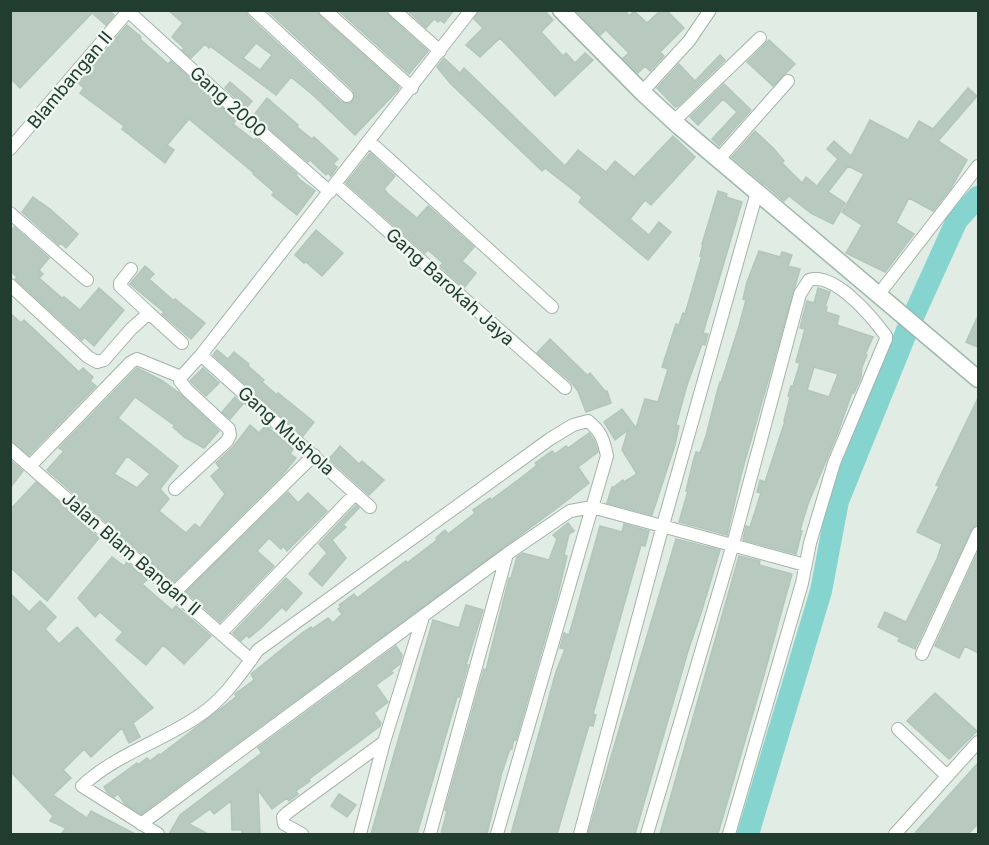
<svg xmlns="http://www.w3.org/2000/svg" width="989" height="845" viewBox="0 0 989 845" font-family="Inter,sans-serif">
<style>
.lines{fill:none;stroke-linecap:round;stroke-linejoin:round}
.river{stroke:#85d4d0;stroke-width:22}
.building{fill:#b8cabf;stroke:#b2c6ba;stroke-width:1.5;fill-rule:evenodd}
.street-casing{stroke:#a3b4aa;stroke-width:14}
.secondary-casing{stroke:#9eb8aa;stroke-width:19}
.street{stroke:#fff;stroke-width:12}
.secondary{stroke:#fff;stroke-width:16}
.labels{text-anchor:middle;stroke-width:4.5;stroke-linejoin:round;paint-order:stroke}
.street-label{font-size:18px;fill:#203d2f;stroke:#f1f8f3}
</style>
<rect width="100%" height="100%" fill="#e0ece4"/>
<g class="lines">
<!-- river -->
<path class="river" d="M748,834L821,591L838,501L908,328L957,220L978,197"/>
</g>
<!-- building -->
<path class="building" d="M10,10H109L114,15L106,25L92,13L20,88L10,78Z
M168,10H246L248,16L341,102L350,104L355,97L353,90L267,10H317L320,16L399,87L398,90L355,135L313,95L291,77L276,95L210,46L209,48L205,44L191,58L182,50L184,48L172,37L183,23ZM256,43L272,55L260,70L243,58Z
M338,10H386L389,16L428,51L409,74Z
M407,10H454L444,23L440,20L438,22L434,19L426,28Z
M479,10H544L553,20L541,32L563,56L566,53L575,63L585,53L593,60L555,96L500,38L480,57L466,45L483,28L474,19Z
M576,10H625L629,16L634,11L647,23L661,10H666L684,28L660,52L664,56L650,71L645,66L638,73L623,58L629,53L606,30L600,35Z
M127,25L141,37L140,39L168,64L171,61L236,120L233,124L254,140L256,138L297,174L296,175L299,179L315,191L297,215L272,195L274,192L253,174L254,173L189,119L167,145L174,150L165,163L122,129L124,126L80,93L84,88L78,83Z
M769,40L795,64L773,86L747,62Z
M720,55L725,60L678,106L675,107L657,88L679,64L695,81Z
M444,58L460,73L464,68L565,166L578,150L606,172L615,161L634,177L673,136L695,157L651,205L645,200L630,219L649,235L659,222L671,232L648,260L579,202L582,197L545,168L542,171L450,83L437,67Z
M230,82L252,101L246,108L225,88Z
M724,84L751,110L719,146L712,139L737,112L723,99L698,125L690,117Z
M968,88L977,96L938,141L967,160L951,188L933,211L909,198L896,223L914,234L885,272L846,253L862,225L842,212L864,174L848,166L828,192L845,203L833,224L811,213L789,196L784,201L732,157L755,131L774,149L784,161L782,163L802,183L806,177L817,186L838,159L827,149L834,141L851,156L870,120L908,140L919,121L933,129Z
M267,98L298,125L297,127L312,139L314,137L338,159L333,164L337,167L331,176L328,173L326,175L310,160L308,162L254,115Z
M370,153L395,176L384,189L388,194L417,218L428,206L474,247L462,261L476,273L464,288L440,266L443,263L428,250L425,253L346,183Z
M718,191L727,194L726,197L742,202L703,333L708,334L705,345L702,344L687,385L676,425L679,426L675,445L652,515L607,503L612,487H614L623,480L624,482L637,474L622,450L628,430L615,440L604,422L622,409L636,428L645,399L658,402L668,369L662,367L676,324L679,325L683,313L685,314L702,256H700L703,244H702Z
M33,197L50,209L78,234L66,248L61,243L59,245L22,212Z
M14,227L49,258L39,270L43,274L39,278L62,298L64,297L80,310L99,288L124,310L94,346L84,337L82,340L15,279L17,277L10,271V231Z
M316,230L343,253L322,276L306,262L304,263L295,255Z
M759,251L780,257L782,252L792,255L788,266L800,269L741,475L727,535L679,522L688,491H686L693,462L696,452L700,453L706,436L717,392L720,382L721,383L739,326L746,300L743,299L747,282Z
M145,266L154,274L149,279L174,301L175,299L205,323L191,339L162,314L164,312L130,284Z
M818,288L830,292L825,307H827L826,312L839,316L837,325L873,337L865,355H867L862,367L861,377L854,393H852L838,432L808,504L800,530L802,531L796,554L743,540L746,526L750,527L761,493L757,492L760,480L765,482L785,421H784L790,397L788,396L791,386H793L800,363L796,362L805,329L800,328L807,301L814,303ZM814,367L838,374L829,397L807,390Z
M10,313L21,323L24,320L79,372L83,368L93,377L90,381L96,386L29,455L10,441Z
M978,316V347L966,342Z
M550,339L587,375L590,373L605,391H607L611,403L586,412L578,391L571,382L537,353Z
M217,350L228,359L234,352L249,364L247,365L264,380L262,382L277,395L278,393L314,422L303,436L213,355Z
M137,368L161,380L178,392L219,431L204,448L184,437L173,427L174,425L135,397L118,418L178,466L160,489L169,499L159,511L186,533L195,524L200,528L225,494L211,476L220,468L216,463L233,447L250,425L259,433L266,425L293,449L290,454L296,458L283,474L174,582L47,470L64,451L59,448ZM127,456L150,474L137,488L114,474Z
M203,368L219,383L206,396L190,381Z
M235,397L243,404L230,419L222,412Z
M978,398V525L971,530L915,649L898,641L900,638L878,627L885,612L906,622L937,559L942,544L917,532L939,486L936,485Z
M589,433L594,440L598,452L578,467L589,483L561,505L141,814L125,804L118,794L114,797L107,792L104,787L137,763L138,765L147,758L150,761L159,754L160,755L236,697L235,694L254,680L251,674L302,633L311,627L312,629L328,618L333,623L342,614L338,609L341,607L339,605L354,594L357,598L406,561L407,563L437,540L436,538L445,530L448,534L475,513L473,510L490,498L491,500L526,474L537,465L535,463L552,451L555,454L566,446L568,448Z
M340,446L359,464L362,461L384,480L369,495L329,459Z
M10,460L23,471L10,488Z
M36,482L99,538L47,601L10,567V510Z
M288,492L298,503L308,493L327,511L287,551L283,546L281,549L269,538L257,551L274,566L220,622L186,592Z
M356,505L359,508L343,525L346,527L332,540L346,558L322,586L309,574L327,553L319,544Z
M568,523L574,531L569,534L564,555L567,556L558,594L516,740L514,739L512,749H510L502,772L487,834H441L447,811L445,810L484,669L486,670L509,578H511L517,557L523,553L549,560L557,539L553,535Z
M624,524L649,531L645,546L641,545L593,714L596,715L593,726L589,725L557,834H511L556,672L565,649L560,648L564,633L569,635L600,526L622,532Z
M676,539L720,550L702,610L688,651L635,834H588Z
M978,552V653L965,646L959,658L935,646Z
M739,556L760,561L759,565L792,574L764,675L718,834H660Z
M112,557L124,566L127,562L147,580L142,584L172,610L176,606L211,636L184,664L163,645L146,665L116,640L123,632L100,612L95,617L78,598Z
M286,578L302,593L286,611L282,607L262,627L249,638L247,635L241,641L233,633Z
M10,593L29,612L40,601L56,617L45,629L59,644L77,627L153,708L133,723L140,737L129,743L122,728L91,757L84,749L63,770L71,778L53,795L87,818L91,811L135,834H61L66,828L50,821L53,816L10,771Z
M466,605L483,610L466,665H468L459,697H457L417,834H371L433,620L459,628Z
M396,646L402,655L400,664L391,671L393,673L376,685L388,702L374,713L381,723L380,726L309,779L310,781L296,791L298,794L289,801L287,798L272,809L258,790L260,834H242V830H232L231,801L214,814L210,809L189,824L208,834H169L180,815L262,753L258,748Z
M935,693L977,731L949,759L907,721Z
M978,763V824L968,834H914Z
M339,794L356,805L347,817L331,806Z"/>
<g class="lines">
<defs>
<path id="street" d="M254,10L347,96
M325,10L412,88
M394,10L440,51
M128,11L233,107L330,192
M642,92L689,41L710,10
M674,121L760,38
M370,142L552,307
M10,149L129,10
M718,160L788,81
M336,185L565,388
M10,213L87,280
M131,269L120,283V286L149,313
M10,285L88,357L97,362L104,360L131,329L149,313L182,343
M879,294L978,166
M201,355L370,507
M181,377L201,355L471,10
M10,449L251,660
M30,466L131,362L137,359L181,377
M175,489L227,441L230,435L229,429L187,390L180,381L181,377
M174,593L314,455
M221,633L355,494
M922,654L978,533
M898,729L947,776
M141,824L507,554L570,511L592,507L805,565
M158,834L82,786C116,754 163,741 200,715C225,698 241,673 258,650L550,439L573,425L588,421C601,431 604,441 607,456L497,834
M302,834L284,824L283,817L287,813L384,742
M360,834L384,742L423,617
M430,834L507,554
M580,834L663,525L757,192
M647,834L733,544L800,294L809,280C835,272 872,317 886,336V339L834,463L810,543L802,583L729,834
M895,834L978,742"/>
<path id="secondary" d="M561,10L642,92L680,127L978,379"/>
</defs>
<!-- street casing -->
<use href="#street" class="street-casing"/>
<!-- secondary casing -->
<use href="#secondary" class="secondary-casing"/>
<!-- street -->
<use href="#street" class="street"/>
<!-- secondary -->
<use href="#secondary" class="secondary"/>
</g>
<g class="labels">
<!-- street labels -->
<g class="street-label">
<text transform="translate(70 80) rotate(-50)" y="6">Blambangan II</text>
<text transform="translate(228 102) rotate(42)" y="6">Gang 2000</text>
<text transform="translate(450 287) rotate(42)" y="6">Gang Barokah Jaya</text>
<text transform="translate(286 431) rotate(42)" y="6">Gang Mushola</text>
<text transform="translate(131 554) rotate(41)" y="6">Jalan Blam Bangan II</text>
</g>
</g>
<!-- border -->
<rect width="989" height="845" fill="none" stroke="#203d2f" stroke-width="24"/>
</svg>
